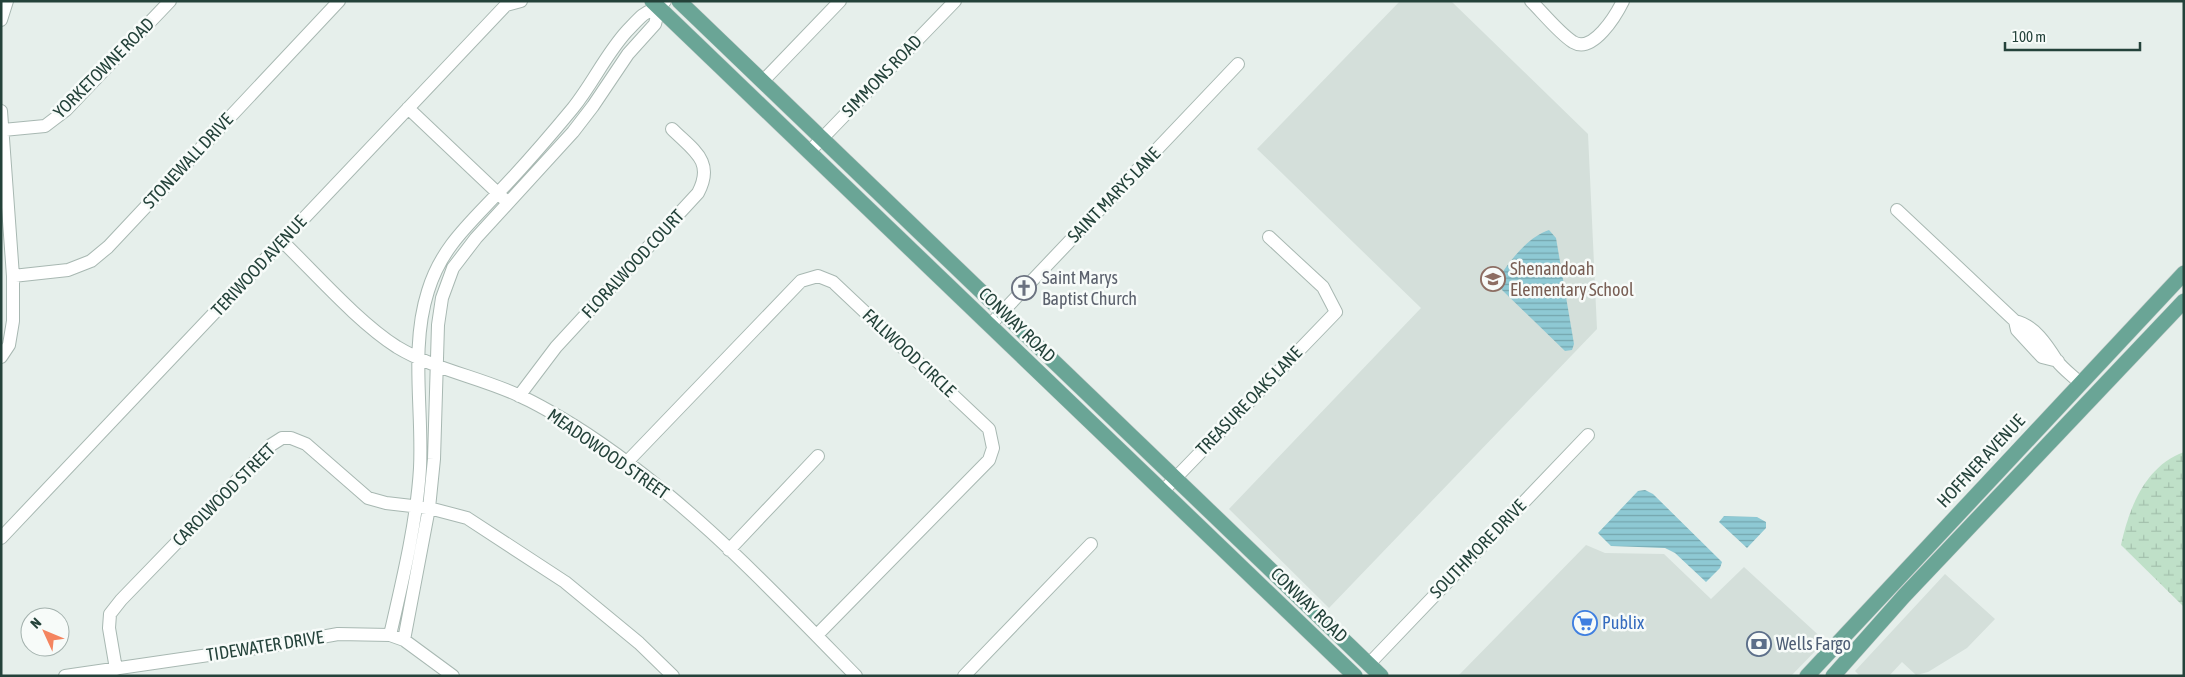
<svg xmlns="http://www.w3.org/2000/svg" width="2185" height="677" viewBox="0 0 2185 677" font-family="'Asap Condensed',sans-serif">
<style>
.built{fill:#d4dfda}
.wetland{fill:url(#wetland-marsh)}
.water{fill:url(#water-rules)}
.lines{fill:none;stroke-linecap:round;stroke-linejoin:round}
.minor-casing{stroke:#a8b8b2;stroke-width:14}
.major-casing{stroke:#c2cac8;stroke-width:16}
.minor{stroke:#fff;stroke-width:12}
.major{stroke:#6aa596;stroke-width:15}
.labels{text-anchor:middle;stroke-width:5;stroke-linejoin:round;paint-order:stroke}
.street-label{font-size:18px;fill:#24423a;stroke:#f7fbf9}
.education-label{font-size:18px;fill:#785e54;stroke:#f7fbf9;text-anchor:start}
.worship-label{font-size:18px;fill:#5b616d;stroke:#f7fbf9;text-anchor:start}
.shop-label{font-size:18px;fill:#366cbe;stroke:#f7fbf9;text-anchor:start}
.service-label{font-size:18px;fill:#4e5e75;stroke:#f7fbf9;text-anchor:start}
</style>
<defs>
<pattern id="wetland-marsh" width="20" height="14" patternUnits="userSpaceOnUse" patternTransform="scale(1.25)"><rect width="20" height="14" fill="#bfe0c8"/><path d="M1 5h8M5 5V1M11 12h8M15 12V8" fill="none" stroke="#a4c1ad"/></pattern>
<pattern id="water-rules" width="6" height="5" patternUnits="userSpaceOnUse" patternTransform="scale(1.25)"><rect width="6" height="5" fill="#8ec9d4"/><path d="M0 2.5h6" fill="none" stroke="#74a5ad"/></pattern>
</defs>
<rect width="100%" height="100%" fill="#e6efeb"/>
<!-- built -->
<path class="built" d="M1400,1H1451L1588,134L1597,329L1329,608L1229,509L1421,308L1257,149Z
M1586,545L1605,553L1664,554L1711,599L1744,567L1825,641L1791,676H1458Z
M1945,574L1995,619L1967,648L1928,672L1916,675L1902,662L1889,676H1860L1855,671Z"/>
<!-- wetland -->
<path class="wetland" d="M2184,452V607L2121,545C2129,508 2145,466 2184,452Z"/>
<!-- water -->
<path class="water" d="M1549,230L1556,238L1574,344L1572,350L1565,351L1502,290L1496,282C1508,263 1527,237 1549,230Z
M1645,490L1653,494L1722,562L1720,568L1706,582L1675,553L1665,548L1611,546L1598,533L1638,491Z
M1724,516L1757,517L1766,522V528L1747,548L1719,522Z"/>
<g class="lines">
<defs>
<path id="minor" d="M1531,1C1543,13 1559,33 1573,42C1593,54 1616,15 1623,1
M1,20L7,1
M763,81L840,1
M408,108L504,199
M1,111L13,276V321L9,345L1,357
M3,130L45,126L66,110L170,1
M809,152L955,1
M1897,210L2015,321
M283,242C317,275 358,322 397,347C435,370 480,377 520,396C538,404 556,415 573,425C680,492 768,586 856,676
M13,276L68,270L91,261L108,247L339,1
M990,325L1238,64
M2058,361L2042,357L2017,330L2015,321C2034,325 2047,345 2057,361C2063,369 2073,376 2080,383
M519,396L556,347L698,193C715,161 693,150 672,129
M627,462L801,281L818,276L833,282L989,429L993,448L989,460L817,635
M1163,491L1336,312L1323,287L1269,237
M1,538L506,5L521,1
M729,550L818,456
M390,635C402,583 417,521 420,468C423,410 410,347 428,291C441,248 469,224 498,193C524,166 549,137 573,108C593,83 606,54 627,31C632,26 638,19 643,15C651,9 659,8 665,1
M404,640L429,508L434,459L438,325L442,298L453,268L476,238L573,132L593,106L628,54L655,24L659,8
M1369,664L1588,435
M116,669L109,628L110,614L121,600L271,445L282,438H291L306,444L368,498L386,503L429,508L467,518L565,582L639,643L673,676
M65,676L277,645L338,634L390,635L404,640L453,676
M964,676L1091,544"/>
<path id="major" d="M652,1L1355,676
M679,1L1381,676
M1807,676L2184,273
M1833,676L1904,596L2184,301"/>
</defs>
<!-- minor casing -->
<use href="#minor" class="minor-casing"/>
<!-- major casing -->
<use href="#major" class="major-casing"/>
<!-- minor -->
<use href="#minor" class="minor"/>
<!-- major -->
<use href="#major" class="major"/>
</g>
<!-- icons -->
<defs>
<symbol id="school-ring" viewBox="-11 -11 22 22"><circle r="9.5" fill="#f7fbf9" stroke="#8d6e63" stroke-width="1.5"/><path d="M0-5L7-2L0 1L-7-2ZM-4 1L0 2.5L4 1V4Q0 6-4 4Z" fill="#8d6e63"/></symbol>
<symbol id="church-ring" viewBox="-11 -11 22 22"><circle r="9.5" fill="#f7fbf9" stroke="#6b7280" stroke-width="1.5"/><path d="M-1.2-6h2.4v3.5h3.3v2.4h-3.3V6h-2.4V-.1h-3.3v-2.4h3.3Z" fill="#6b7280"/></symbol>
<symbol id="supermarket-ring" viewBox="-11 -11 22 22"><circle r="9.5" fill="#f7fbf9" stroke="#3f7fe0" stroke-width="1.5"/><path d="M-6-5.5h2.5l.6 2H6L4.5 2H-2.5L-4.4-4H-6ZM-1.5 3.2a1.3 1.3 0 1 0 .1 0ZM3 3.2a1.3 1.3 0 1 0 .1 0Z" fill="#3f7fe0"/></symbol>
<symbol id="bank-ring" viewBox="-11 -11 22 22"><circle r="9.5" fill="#f7fbf9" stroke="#5c6f8a" stroke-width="1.5"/><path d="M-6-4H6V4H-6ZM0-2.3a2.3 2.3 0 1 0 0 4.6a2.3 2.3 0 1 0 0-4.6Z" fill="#5c6f8a"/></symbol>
</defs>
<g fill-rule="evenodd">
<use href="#school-ring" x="1479" y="265" width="28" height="28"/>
<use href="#church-ring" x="1010" y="274" width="28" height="28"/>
<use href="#supermarket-ring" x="1571" y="609" width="28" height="28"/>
<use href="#bank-ring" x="1745" y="630" width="28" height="28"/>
</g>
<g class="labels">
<!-- street labels -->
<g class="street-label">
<text transform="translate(104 68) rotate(-45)" y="6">YORKETOWNE ROAD</text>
<text transform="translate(882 76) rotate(-46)" y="6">SIMMONS ROAD</text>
<text transform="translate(188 161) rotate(-47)" y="6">STONEWALL DRIVE</text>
<text transform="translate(1114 195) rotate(-46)" y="6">SAINT MARYS LANE</text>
<text transform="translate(633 264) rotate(-47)" y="6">FLORALWOOD COURT</text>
<text transform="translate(259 266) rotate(-47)" y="6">TERIWOOD AVENUE</text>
<text transform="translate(1017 325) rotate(44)" y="6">CONWAY ROAD</text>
<text transform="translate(909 353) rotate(43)" y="6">FALLWOOD CIRCLE</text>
<text transform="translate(1249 401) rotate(-46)" y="6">TREASURE OAKS LANE</text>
<text transform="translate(608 454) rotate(35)" y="6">MEADOWOOD STREET</text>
<text transform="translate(1981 461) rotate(-47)" y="6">HOFFNER AVENUE</text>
<text transform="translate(224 495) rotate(-45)" y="6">CAROLWOOD STREET</text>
<text transform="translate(1478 549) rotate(-46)" y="6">SOUTHMORE DRIVE</text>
<text transform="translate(1309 605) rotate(44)" y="6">CONWAY ROAD</text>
<text transform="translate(265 646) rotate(-9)" y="6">TIDEWATER DRIVE</text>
</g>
<!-- education labels -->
<g class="education-label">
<text x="1510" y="275">Shenandoah<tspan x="1510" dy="21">Elementary School</tspan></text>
</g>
<!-- worship labels -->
<g class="worship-label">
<text x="1042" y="284">Saint Marys<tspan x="1042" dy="21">Baptist Church</tspan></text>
</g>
<!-- shop labels -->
<g class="shop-label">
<text x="1602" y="629">Publix</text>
</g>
<!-- service labels -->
<g class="service-label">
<text x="1776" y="650">Wells Fargo</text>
</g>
</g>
<!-- border -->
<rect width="2185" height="677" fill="none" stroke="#24423a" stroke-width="5"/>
<!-- north arrow -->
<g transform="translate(45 632) rotate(314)"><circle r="24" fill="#f7fbf9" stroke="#a3b1ad"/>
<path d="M0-4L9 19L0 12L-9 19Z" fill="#f4845f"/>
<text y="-8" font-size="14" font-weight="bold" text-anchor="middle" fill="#24423a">N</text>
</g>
<!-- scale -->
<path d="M2005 42v8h135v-8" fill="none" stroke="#24423a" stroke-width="2.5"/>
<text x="2012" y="42" font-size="15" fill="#24423a" stroke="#f7fbf9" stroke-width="4" paint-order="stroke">100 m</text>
</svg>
